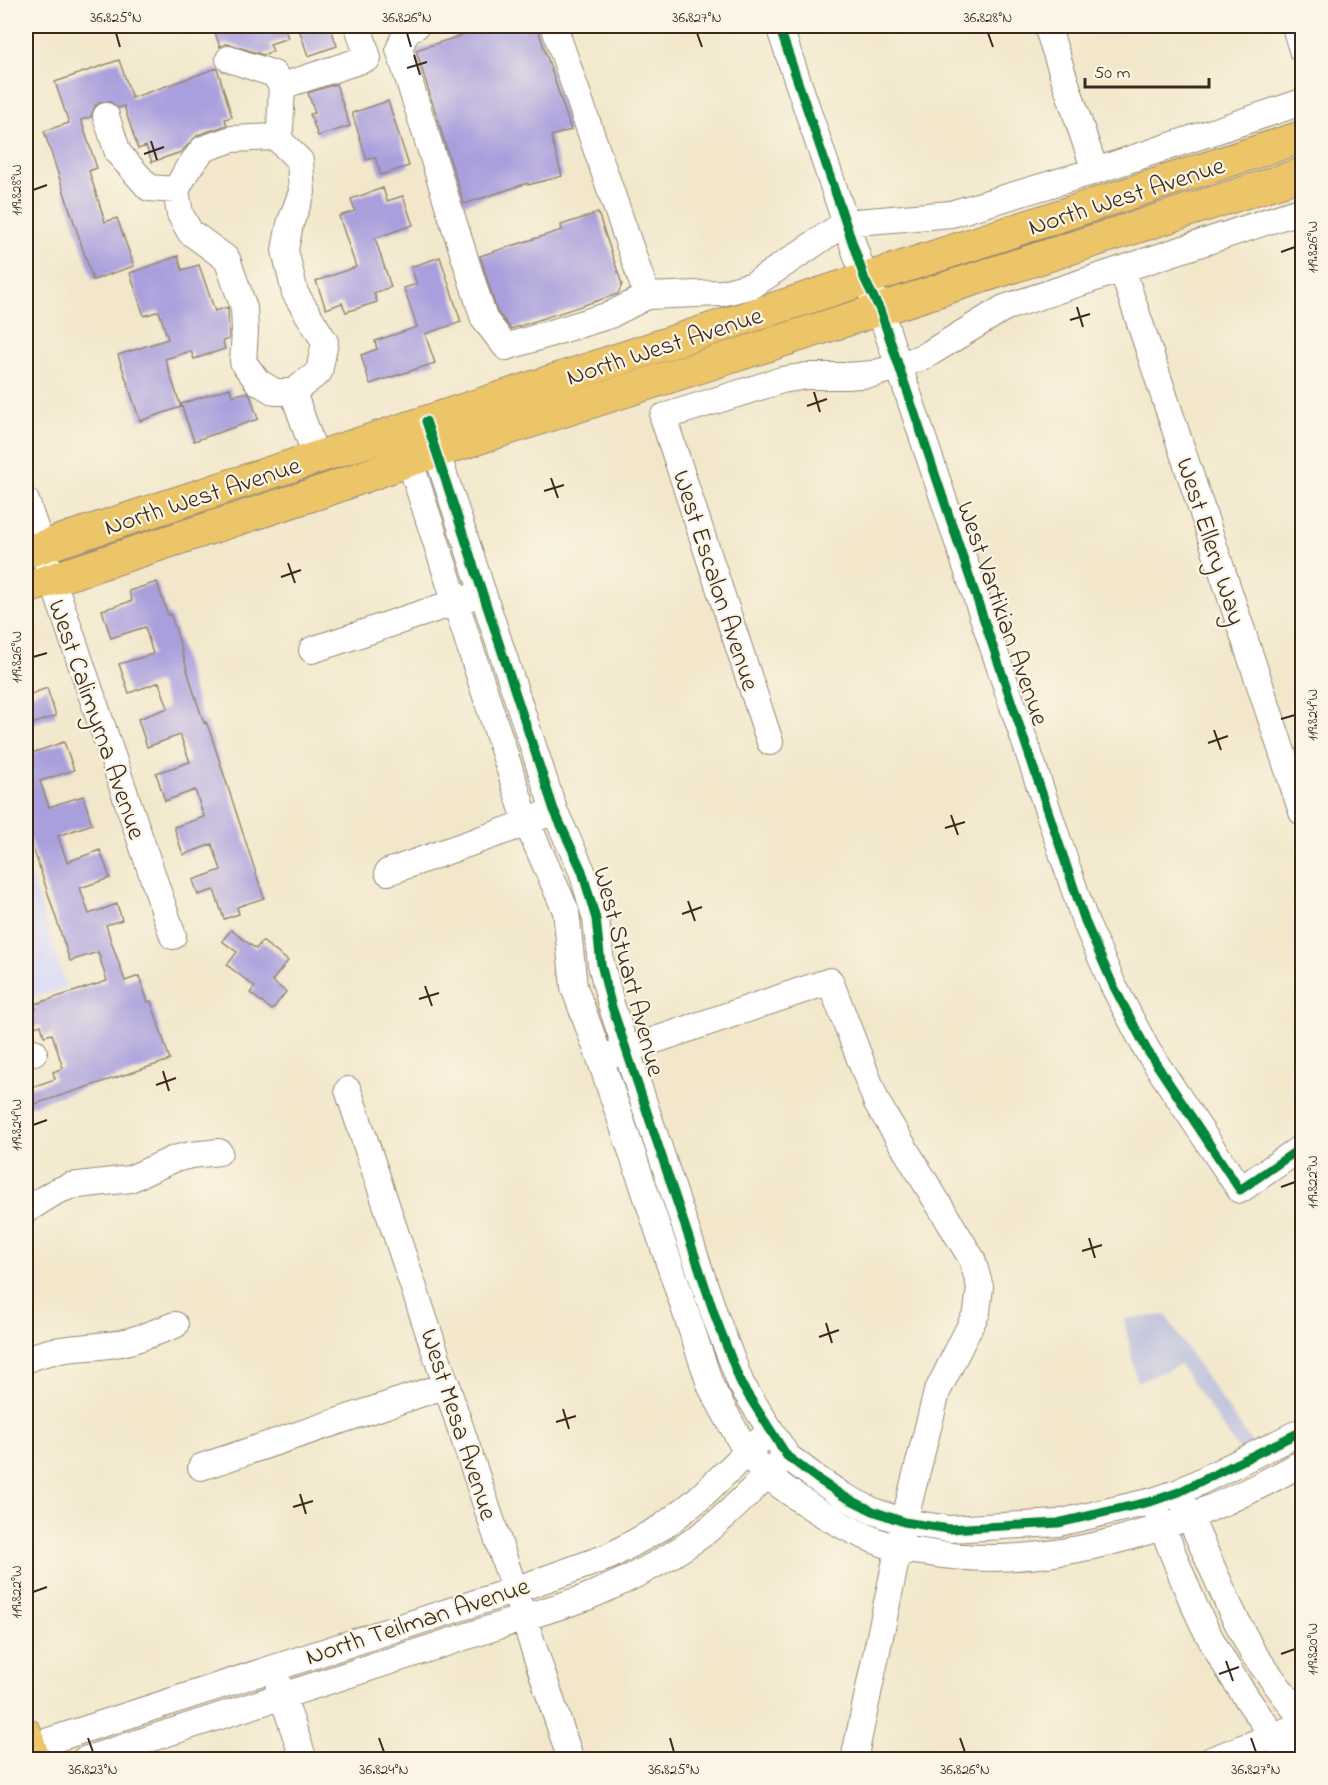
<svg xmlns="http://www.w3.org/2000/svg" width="1328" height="1785" viewBox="0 0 1328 1785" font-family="'Indie Flower',sans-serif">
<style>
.built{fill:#d8d7f8}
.industrial{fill:#bfc2dd}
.building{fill:#a99fdd}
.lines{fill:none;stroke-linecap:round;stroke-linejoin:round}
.minor-casing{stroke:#968874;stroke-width:28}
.major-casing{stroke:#968874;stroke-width:34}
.minor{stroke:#fff;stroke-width:26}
.major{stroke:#edc569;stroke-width:32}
.cycleway-casing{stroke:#fcf5e5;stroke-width:13}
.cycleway{stroke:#00873e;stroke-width:9}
.ticks{fill:none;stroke:#3b2a1e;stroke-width:2}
.labels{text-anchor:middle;stroke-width:4.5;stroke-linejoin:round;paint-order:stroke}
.street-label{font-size:26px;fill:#3b2a1e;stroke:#fcf5e5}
.neatline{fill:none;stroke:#3b2a1e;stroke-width:2}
.ticks-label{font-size:15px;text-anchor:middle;fill:#3b2a1e}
</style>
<rect width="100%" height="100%" fill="#fcf5e5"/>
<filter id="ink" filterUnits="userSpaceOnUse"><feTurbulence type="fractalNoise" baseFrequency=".0167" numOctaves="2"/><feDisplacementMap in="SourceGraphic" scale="12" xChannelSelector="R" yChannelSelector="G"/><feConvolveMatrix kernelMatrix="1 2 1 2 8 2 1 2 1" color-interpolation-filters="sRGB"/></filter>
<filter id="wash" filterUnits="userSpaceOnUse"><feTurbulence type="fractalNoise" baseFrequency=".008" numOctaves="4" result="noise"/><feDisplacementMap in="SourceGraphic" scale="24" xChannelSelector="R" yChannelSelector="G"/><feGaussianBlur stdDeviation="1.35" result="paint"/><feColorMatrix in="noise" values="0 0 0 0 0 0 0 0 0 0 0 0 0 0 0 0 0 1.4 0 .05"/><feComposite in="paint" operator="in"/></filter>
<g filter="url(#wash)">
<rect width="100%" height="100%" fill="#f2e7cb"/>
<!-- built -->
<path class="built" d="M26,863L67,988L26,1000Z"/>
<!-- industrial -->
<path class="industrial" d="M1166,1315L1194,1360L1252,1443L1239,1450L1180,1365L1137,1382L1124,1319Z"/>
<g id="blocks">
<!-- building -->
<path class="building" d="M226,26H284L288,38L270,44L273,51L263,55L233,45L225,44L220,47L214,30Z
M298,26H330L337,46L308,56Z
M491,26H537L571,130L551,136L562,176L528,185V183L464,204L416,50Z
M119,60L132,98L217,68L232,117L225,119L227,125L198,135L181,152L152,162L146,146L138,149L124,106L118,108L110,102H101L95,106L91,117L81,120L97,168L89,171L105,222L117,218L134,266L93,280L44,131L69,123L55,82Z
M336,84L350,126L318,136L310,114L315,113L308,93Z
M388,101L409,166L381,175L375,157L367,160L352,113Z
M383,188L387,201L403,196L413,225L375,238L391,287L374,293L377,302L346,312L342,303L326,309L316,281L356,267L339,216L355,211L351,199Z
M598,213L622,284L618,294L511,329L497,312L480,256L562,230L561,225Z
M178,256L182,270L199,265L215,311L228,307L229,339L223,341L225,349L194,359L191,351L165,359L181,407L140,421L118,355L168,339L159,311L144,316L130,273Z
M440,257L461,322L425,334L435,363L370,384L361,355L377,349L375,341L417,327L404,288L417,284L411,267Z
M230,388L232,396L247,392L250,395L258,419L194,441L181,404Z
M157,582L168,615L170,614L175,627L193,690L204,723L206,722L211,735L264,898L237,907L239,914L224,919L214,890L198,895L193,880L221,870L212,844L183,855L174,827L204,817L195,790L165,801L156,773L190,762L180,735L147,747L138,719L168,708L159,682L129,693L119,664L153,654L145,627L111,638L102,610L132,601L129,591Z
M47,688L56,716L26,726V696Z
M64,742L74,770L40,781L49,807L83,796L92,824L58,836L67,862L100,850L110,878L80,888L89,914L117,904L122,920L106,925L111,941L125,981L139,976L148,1002L151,1001L170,1060L26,1107V1089L55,1079L53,1072L63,1068L52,1034L44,1036L41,1025L26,1030V1012L36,1009L35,1004L107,981L98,952L70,961L26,826V755Z
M231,930L256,949L262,941L288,961L272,981L286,992L272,1010L250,993L255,987L227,965L237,952L222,941Z"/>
</g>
</g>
<g filter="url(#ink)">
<use href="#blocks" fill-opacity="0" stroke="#968874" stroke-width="1.5"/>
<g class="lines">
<defs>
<path id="minor" d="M416,26L407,30L399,49L484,319L506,347L610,315L647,296L722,293L753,285L845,223L951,214L1095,171L1302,102
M554,26L647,296
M779,26L865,280L880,310L1085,921L1113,985L1147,1050L1240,1190L1302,1147
M1047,26L1095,171
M1295,26L1302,50
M229,59L274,74L282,86
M106,116L118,153L149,188L176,190
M276,137L300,161L302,192L290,224L285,250L295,293L325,342L319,372L293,392H275L258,382L243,362L245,331L244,308L227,259L190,232L180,214L176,190L187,170L203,149L232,139Z
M276,137L280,129L282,86L368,58L358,26
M1122,269L1302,812
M293,392L316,457
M431,435L554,810L582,871L596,919L601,964L611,1004L715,1316L741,1384L787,1456L816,1478L843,1496L873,1511L904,1522L949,1529L1058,1523L1153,1501L1179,1492L1302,1431
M404,443L527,823L566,911L574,987L600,1058L711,1387L747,1453L767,1475L778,1464
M26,501L173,936
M312,650L471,597
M770,742L663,417L782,380L807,376H847L873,374L899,366L925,356L1004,308L1302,210
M388,872L527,823L543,815
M26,1050L34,1052
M611,1055L830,981L877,1103L972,1259L980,1287L977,1312L937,1392L904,1522L854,1760
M348,1090L571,1760
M26,1210L55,1192L70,1186L130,1179L174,1159L191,1155L219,1152
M26,1360C54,1347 78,1349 108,1345C130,1343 153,1333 175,1325
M201,1467L447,1385
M1183,1502L1231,1610L1253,1653L1302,1719
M1157,1512C1169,1544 1181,1576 1195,1607C1219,1661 1255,1713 1292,1760
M276,1677L304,1760
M30,1747L515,1590L610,1556L662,1527L696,1501L759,1441
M84,1760L585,1598C631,1579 675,1557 713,1526C732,1511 749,1492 767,1475C806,1506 849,1534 897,1548C907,1551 918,1551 929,1553C1055,1574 1194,1524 1302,1463
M1211,1760L1289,1730"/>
<path id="major" d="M26,552L1302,137
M26,588L327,490L410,460L1302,174
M26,1734L34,1760"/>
</defs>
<!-- minor casing -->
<use href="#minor" class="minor-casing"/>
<!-- major casing -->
<use href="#major" class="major-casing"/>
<!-- minor -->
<use href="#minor" class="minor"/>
<!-- major -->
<use href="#major" class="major"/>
<defs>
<path id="cycleway" d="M779,26L865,280L880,310L1085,921L1113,985L1147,1050L1240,1190L1302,1147
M426,421L554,810L582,871L596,919L601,964L611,1004L715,1316L741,1384L787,1456L816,1478L843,1496L873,1511L904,1522L949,1529L1058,1523L1153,1501L1179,1492L1302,1431"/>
</defs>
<!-- cycleway casing -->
<use href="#cycleway" class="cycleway-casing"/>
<!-- cycleway -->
<use href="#cycleway" class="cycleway"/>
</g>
</g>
<!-- ticks -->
<path class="ticks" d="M116,33L120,47M407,33L411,47M697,33L702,47M988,33L993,47M414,55L420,75M407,68L427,62M151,141L157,160M144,154L164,147M33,190L47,185M1281,252L1295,247M1077,307L1083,327M1070,320L1090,314M814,392L820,412M807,406L827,399M551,478L558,498M544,491L564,485M288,563L295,583M281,577L301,570M33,657L47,653M1281,719L1295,715M1214,730L1221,750M1208,743L1228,736M951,815L958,835M945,828L965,822M688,901L695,921M682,914L702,907M425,986L432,1006M419,999L439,993M163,1071L169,1091M156,1085L176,1078M33,1125L47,1120M1281,1187L1295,1182M1089,1238L1095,1258M1082,1251L1102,1245M826,1323L832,1343M819,1337L839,1330M563,1409L569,1429M556,1422L576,1416M300,1494L306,1514M293,1507L313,1501M33,1592L47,1587M1281,1654L1295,1649M1226,1661L1233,1681M1219,1674L1239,1667M88,1738L93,1752M379,1738L384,1752M670,1738L674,1752M960,1738L965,1752M1251,1738L1256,1752"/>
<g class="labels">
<!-- street labels -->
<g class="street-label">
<text transform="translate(1126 195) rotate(-18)" y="9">North West Avenue</text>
<text transform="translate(664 345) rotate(-18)" y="9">North West Avenue</text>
<text transform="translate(202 495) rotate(-18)" y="9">North West Avenue</text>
<text transform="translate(1212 541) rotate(72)" y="9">West Ellery Way</text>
<text transform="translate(717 580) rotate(72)" y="9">West Escalon Avenue</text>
<text transform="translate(1004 613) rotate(71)" y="9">West Vartikian Avenue</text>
<text transform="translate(98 719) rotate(71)" y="9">West Calimyrna Avenue</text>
<text transform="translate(630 971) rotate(75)" y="9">West Stuart Avenue</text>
<text transform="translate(460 1424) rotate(72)" y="9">West Mesa Avenue</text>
<text transform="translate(417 1620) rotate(-18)" y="9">North Teilman Avenue</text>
</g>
</g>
<!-- margin -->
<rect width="1328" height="1785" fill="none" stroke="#fcf5e5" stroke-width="66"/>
<!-- scale -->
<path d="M1085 78v9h124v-9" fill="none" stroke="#3b2a1e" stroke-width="3"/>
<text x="1094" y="78" font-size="18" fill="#3b2a1e" stroke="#fcf5e5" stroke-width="4.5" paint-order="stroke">50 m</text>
<rect x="33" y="33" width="1262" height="1719" class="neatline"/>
<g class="ticks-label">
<text x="116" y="22">36.825°N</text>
<text x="407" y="22">36.826°N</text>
<text x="697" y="22">36.827°N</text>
<text x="988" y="22">36.828°N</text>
<text transform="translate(16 190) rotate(-90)" y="5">119.828°W</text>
<text transform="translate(1312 247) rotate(-90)" y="5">119.826°W</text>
<text transform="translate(16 657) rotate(-90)" y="5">119.826°W</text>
<text transform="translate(1312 715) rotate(-90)" y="5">119.824°W</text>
<text transform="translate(16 1125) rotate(-90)" y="5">119.824°W</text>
<text transform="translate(1312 1182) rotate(-90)" y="5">119.822°W</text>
<text transform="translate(16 1592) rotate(-90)" y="5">119.822°W</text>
<text transform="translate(1312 1649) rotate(-90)" y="5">119.820°W</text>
<text x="93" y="1774">36.823°N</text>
<text x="384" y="1774">36.824°N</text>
<text x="674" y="1774">36.825°N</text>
<text x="965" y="1774">36.826°N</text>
<text x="1256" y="1774">36.827°N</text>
</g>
</svg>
